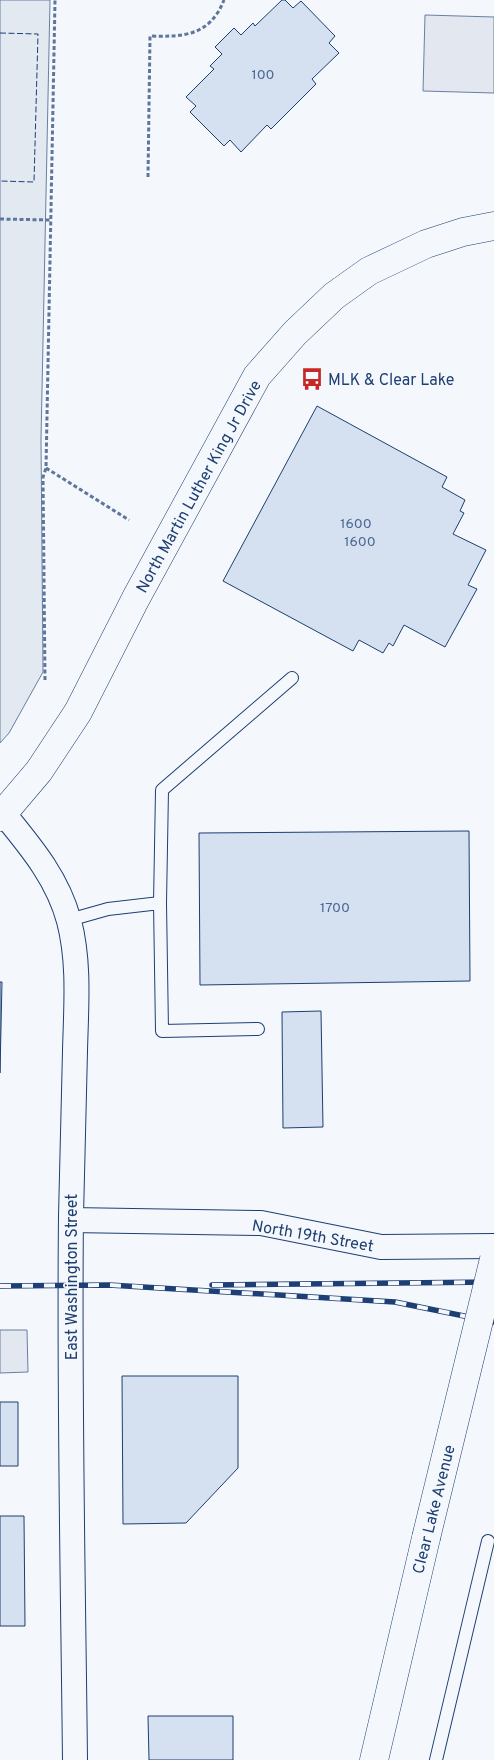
<svg xmlns="http://www.w3.org/2000/svg" width="494" height="1760" viewBox="0 0 494 1760" font-family="Overpass,sans-serif">
<style>
.green{fill:#e3e9f0;stroke:#687fa3}
.parking{fill:#e3e8f0;stroke:#687fa3}
.building{fill:#d5e0f0;stroke:#1d3f73}
.lines{fill:none;stroke-linecap:round;stroke-linejoin:round}
.service-casing{stroke:#1d3f73;stroke-width:14}
.minor-casing{stroke:#1d3f73;stroke-width:26}
.tertiary-casing{stroke:#1d3f73;stroke-width:29}
.primary-casing{stroke:#1d3f73;stroke-width:29}
.path{stroke:#5e769c;stroke-width:3;stroke-dasharray:4 2.5;stroke-linecap:butt}
.service{stroke:#f4f7fb;stroke-width:12}
.minor{stroke:#f4f7fb;stroke-width:24}
.tertiary{stroke:#f4f7fb;stroke-width:28}
.primary{stroke:#f4f7fb;stroke-width:28}
.rail-casing{stroke:#1d3f73;stroke-width:5.5}
.rail{stroke:#f4f7fb;stroke-width:4;stroke-dasharray:11;stroke-linecap:butt}
.primary-bridge-casing{stroke:#1d3f73;stroke-width:29;stroke-linecap:butt}
.primary-bridge{stroke:#f4f7fb;stroke-width:28}
.fence{stroke:#1d3f73;stroke-width:1;stroke-dasharray:6 2.5;stroke-linecap:butt}
.labels{text-anchor:middle;stroke-width:4;stroke-linejoin:round;paint-order:stroke}
.number-label{font-size:14px;fill:#4b6792}
.poi-label{font-size:16px;fill:#1d3f73;stroke:#f4f7fb;text-anchor:start}
.street-label{font-size:16px;fill:#1d3f73;stroke:#f4f7fb}
</style>
<rect width="100%" height="100%" fill="#f4f7fb"/>
<!-- green -->
<path class="green" d="M0,0H50L41,439L43,672L9,733L0,743Z"/>
<!-- parking -->
<path class="parking" d="M425,15L494,17V93L423,91Z
M0,1330H27L28,1372L0,1373Z"/>
<!-- building -->
<path class="building" d="M282,0H285L293,8L301,1L335,36L329,43L339,53L312,79L316,84L271,129L267,125L241,152L230,140L224,146L190,112L196,106L186,97L214,69L210,66L222,54L215,47L234,28L241,35L253,23L255,26Z
M317,406L447,477L442,487L465,500L460,511L464,513L453,534L486,550L468,585L477,589L445,647L404,625L393,646L389,643L383,653L359,640L353,651L223,581Z
M469,831L470,981L200,985L199,833Z
M0,982H2L0,1073Z
M321,1011L323,1127L283,1128L282,1012Z
M122,1376H238V1468L186,1523L123,1524Z
M0,1402H18V1466H0Z
M0,1516H24L25,1626H0Z
M148,1716H233V1760H149Z"/>
<g class="lines">
<defs>
<path id="service" d="M160,903L162,790L292,678
M69,920L108,909L160,903L162,1031L258,1029
M436,1760L488,1541"/>
<path id="minor" d="M4,814C31,847 58,879 69,921C80,963 76,1008 75,1051C74,1106 72,1161 71,1216C69,1397 73,1579 75,1760
M71,1220L261,1223L381,1247L494,1246"/>
<path id="tertiary" d="M0,817L39,771L78,712L136,598L257,376L295,333L334,296L369,271L426,244L463,232L494,226"/>
<path id="primary" d="M374,1760L426,1538"/>
</defs>
<!-- service casing -->
<use href="#service" class="service-casing"/>
<!-- minor casing -->
<use href="#minor" class="minor-casing"/>
<!-- tertiary casing -->
<use href="#tertiary" class="tertiary-casing"/>
<!-- primary casing -->
<use href="#primary" class="primary-casing"/>
<!-- path -->
<path class="path" d="M148,177L150,36C183,37 210,36 224,0
M0,219L50,220
M46,468L129,520
M45,680L43,477L46,468L55,0"/>
<!-- service -->
<use href="#service" class="service"/>
<!-- minor -->
<use href="#minor" class="minor"/>
<!-- tertiary -->
<use href="#tertiary" class="tertiary"/>
<!-- primary -->
<use href="#primary" class="primary"/>
<defs>
<path id="rail" d="M212,1285L494,1282
M0,1286L109,1285L395,1302L494,1322"/>
</defs>
<!-- rail casing -->
<use href="#rail" class="rail-casing"/>
<!-- rail -->
<use href="#rail" class="rail"/>
<defs>
<path id="primary-bridge" d="M426,1538L494,1259"/>
</defs>
<!-- primary-bridge casing -->
<use href="#primary-bridge" class="primary-bridge-casing"/>
<!-- primary-bridge -->
<use href="#primary-bridge" class="primary-bridge"/>
<!-- fence -->
<path class="fence" d="M0,33L38,34L34,182L0,181"/>
</g>
<!-- icons -->
<defs>
<symbol id="bus-bare" viewBox="-9 -9 18 18"><path d="M-5-6H5V4H4V6H2V4H-2V6H-4V4H-5ZM-3.5-4V0h7V-4ZM-3.5 1.2v1.5H-2V1.2ZM2 1.2v1.5H3.5V1.2Z" fill="#c62828" stroke="#f4f7fb" stroke-width="2.5" paint-order="stroke"/></symbol>
</defs>
<g fill-rule="evenodd">
<use href="#bus-bare" x="296" y="363" width="32" height="32"/>
</g>
<g class="labels">
<!-- number labels -->
<g class="number-label">
<text x="263" y="79">100</text>
<text x="356" y="528">1600</text>
<text x="360" y="546">1600</text>
<text x="335" y="912">1700</text>
</g>
<!-- poi labels -->
<g class="poi-label">
<text x="328" y="385">MLK &amp; Clear Lake</text>
</g>
<!-- street labels -->
<g class="street-label">
<text transform="translate(198 486) rotate(-61)" y="6">North Martin Luther King Jr Drive</text>
<text transform="translate(313 1235) rotate(10)" y="6">North 19th Street</text>
<text transform="translate(71 1277) rotate(-90)" y="6">East Washington Street</text>
<text transform="translate(433 1509) rotate(-76)" y="6">Clear Lake Avenue</text>
</g>
</g>
</svg>
